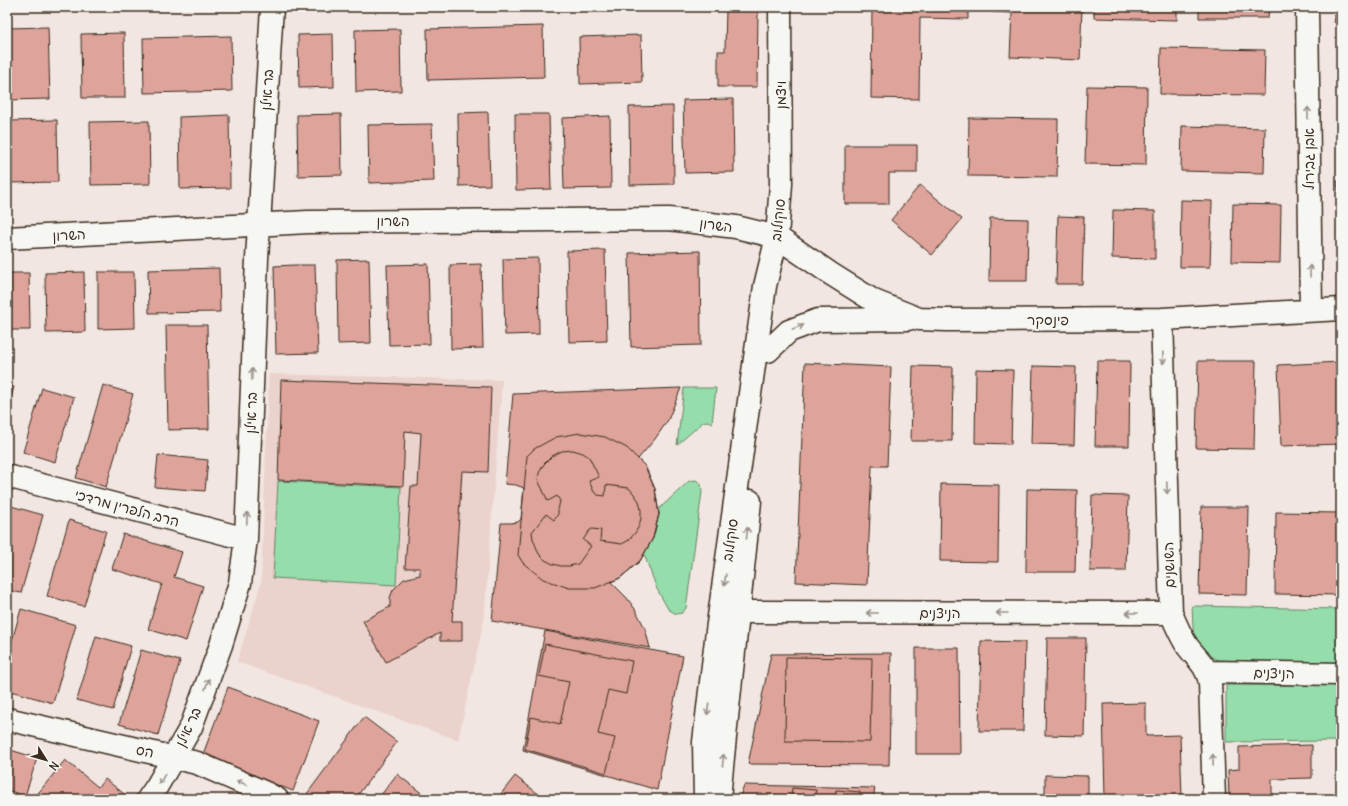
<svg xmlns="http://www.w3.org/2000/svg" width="1348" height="806" viewBox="0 0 1348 806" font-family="Delius,'Playpen Sans Hebrew',sans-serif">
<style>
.built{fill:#ebd2cc}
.green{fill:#95ddab;stroke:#688464}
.building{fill:#dea49b;stroke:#3b2a1e}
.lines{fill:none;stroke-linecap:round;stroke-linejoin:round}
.minor-casing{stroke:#3b2a1e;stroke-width:25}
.minor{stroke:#f6f6f2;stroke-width:22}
.oneway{stroke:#989088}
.labels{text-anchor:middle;stroke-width:4;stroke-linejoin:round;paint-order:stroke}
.street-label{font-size:14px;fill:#3b2a1e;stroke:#f6f6f2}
</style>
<rect width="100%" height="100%" fill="#f1e6e1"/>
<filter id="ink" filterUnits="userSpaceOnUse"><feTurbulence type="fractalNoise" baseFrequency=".025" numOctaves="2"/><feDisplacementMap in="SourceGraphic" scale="8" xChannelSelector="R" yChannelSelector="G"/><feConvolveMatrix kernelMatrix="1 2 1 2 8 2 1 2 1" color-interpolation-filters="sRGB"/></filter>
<g filter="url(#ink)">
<!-- built -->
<path class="built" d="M269,374L502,380L484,620L458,740L237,662L261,583Z"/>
<!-- green -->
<path class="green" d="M684,388H716L712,423L707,421L703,422L677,445Z
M696,480L701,484L702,492L686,608L682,613L676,614L668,609L657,589L644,554L653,538L659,514L658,510L689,481Z
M278,481L401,487L396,585L273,578Z
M1192,606L1341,609V664L1218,660C1189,647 1194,634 1192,606Z
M1226,685H1341V741L1226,742Z"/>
<!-- building -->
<path class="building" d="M872,7H968V19L920,18L919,99L871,98Z
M993,7H1082L1080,60L1010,57L1012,13L993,12Z
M1094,7H1177V20L1094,18Z
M1199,7H1269L1268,18H1199Z
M1336,7H1341V23L1334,22Z
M726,8L758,9L757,87H718V51H725Z
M543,26L544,77L428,80L427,29Z
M48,27L50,99L7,100V28Z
M400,29L401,91L356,92L355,30Z
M124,33L125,98H82L81,34Z
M333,34L334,87L299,88L298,35Z
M641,35L642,82L580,84L579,37Z
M231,36L232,91L144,93L143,38Z
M1341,44V92H1340Z
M1161,48L1265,50L1264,95L1160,94Z
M1087,86L1147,87L1146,165L1085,164Z
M733,99L734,172L685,173L683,100Z
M673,106L674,184L630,185L629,107Z
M488,112L490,185L459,186L458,113Z
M341,114L342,175L298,176L297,115Z
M515,114H549L551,189L516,190Z
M229,115L230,188L180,189L179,117Z
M610,116L611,188L564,189L562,118Z
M969,118L1058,119L1057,177L968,176Z
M57,120L58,182L7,183V121Z
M149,121L150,184L91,185L90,122Z
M432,124L434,181L369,183L368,125Z
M1182,126L1265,128L1264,173L1181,171Z
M845,145H917V173H889V204H845Z
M1337,181H1341V215Z
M920,185L962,219L932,255L891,220Z
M1181,200L1212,201L1210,267H1180Z
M1233,204L1281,205L1280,263L1232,262Z
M1113,210L1155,211V259L1112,258Z
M1058,216L1084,217L1082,284H1056Z
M990,218L1028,219L1027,281H989Z
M605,250L607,341L569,342L567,251Z
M700,251L701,345L631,347L629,253Z
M538,258L539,334L505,335L503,259Z
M369,259L371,343L338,344L337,260Z
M428,264L430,344L389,345L387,265Z
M481,264L483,348L451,349L450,265Z
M295,265H315L318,353L276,354L274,266Z
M219,268L220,312L149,313L148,270Z
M84,272L85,332L46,333L45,273Z
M98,272H134L135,328L98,329Z
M7,273H29L30,330H7Z
M166,325H207L209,429L168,430Z
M1097,361H1130L1129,446H1095Z
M1198,361H1256L1254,449L1196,448Z
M1341,362V444L1281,446L1278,365Z
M805,363L891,367L887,466H872L867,585L796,582Z
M913,366L953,367L952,441H911Z
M1033,366L1076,367L1074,445L1031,444Z
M976,369L1013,370L1011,444L975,443Z
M281,380L491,387L488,472L462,471L452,621H462V641H440V633L386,662L363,621L390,607V598L393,590L404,579L420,575V568H405L411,486H418L421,433L405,431L403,486L278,480Z
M7,385L14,387L7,411Z
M103,385L133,394L106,487L76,478Z
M42,388L74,397L55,462L23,452Z
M681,388L668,420L655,439L638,459L645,466L655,489L659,514L653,538L640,561L620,578L611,582L627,598L635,609L645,628L650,648L492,621L501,523H511L518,522L521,519L524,488L516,485L505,484L513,394Z
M580,433L605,437L627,448L645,466L655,489L659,514L653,538L644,554L640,561L620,578L595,588H569L543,579L523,563L518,555L527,456L534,449L556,437Z
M573,450L583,453L589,457L599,477L589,481L594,492L598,495L605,496L606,485L629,488L634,494L639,501L641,510V518L639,526L635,533L629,540L622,544L600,541L601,530L592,529L589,531L583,540L591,546L578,564L569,566H561L553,564L545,560L539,554L533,539L532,532L546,514L554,520L558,514V510L560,501L557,496L548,501L538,480L539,473L544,464L552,456L562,451Z
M158,455L208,460L205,491L155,487Z
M941,484L999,485L998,562L940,561Z
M1027,489L1077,490L1075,572H1026Z
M1092,495L1128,496L1126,571H1090Z
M11,506L43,515L21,593L7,590V521Z
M1201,507H1249L1247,595L1199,594Z
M1276,512L1341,513V595L1275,594Z
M69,520L106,531L84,606L47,596Z
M123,534L182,552L174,577L203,586L186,641L148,629L162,584L112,569Z
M21,609L76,625L53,703L7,690V658Z
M545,631L683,656L657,790L523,750Z
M96,636L131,646L113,710L77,700Z
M1047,638H1086L1084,736L1045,735Z
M981,641L1025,642L1023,731H979Z
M545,644L632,661L626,694L608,690L598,734L615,738L606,773L525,749L531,717L560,724L569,682L539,676Z
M916,648H959L960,754H916Z
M141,650L180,661L158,735L119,724Z
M891,653L889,765L748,764L771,654Z
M786,657L872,658L870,742L785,741Z
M228,687L319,721L293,791L202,757Z
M1146,703V736L1180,735L1182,799H1105L1103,704Z
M364,717L397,742L355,799H305L304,798Z
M1312,745V778L1272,779V798L1229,799L1228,770L1239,769V747Z
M7,749L37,758L25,796L7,790Z
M65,760L98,787L105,779L128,797L127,799H38L35,797Z
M397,774L429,799H378Z
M1045,775L1088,776V799H1045Z
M515,776L545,799H497Z
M744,785L875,788L873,799H739Z
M792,788L816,790L815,799H791Z
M836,790L860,792L859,799H835Z"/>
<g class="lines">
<defs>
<path id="minor" d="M1307,7L1311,310
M7,238L308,222L669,219L736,227L777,237L831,274L874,301L919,319L946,320L1162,319L1341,309
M1162,319L1171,613C1176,625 1181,637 1188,647C1198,660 1206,665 1210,682L1214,799
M768,351L789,331L818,320L908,319
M7,476L246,539
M728,622L739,612L1171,613
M1207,672L1341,674
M7,719L197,763L268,794L277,799
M148,799L157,786L191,727L221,645L240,583L246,539L257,259L272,7
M705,799L704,742L717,631L765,286L777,237L781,184L780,7
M719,799C728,700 740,601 750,501"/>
</defs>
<!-- minor casing -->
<use href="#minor" class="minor-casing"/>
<!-- minor -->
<use href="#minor" class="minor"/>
</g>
<!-- one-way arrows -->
<defs><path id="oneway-shaft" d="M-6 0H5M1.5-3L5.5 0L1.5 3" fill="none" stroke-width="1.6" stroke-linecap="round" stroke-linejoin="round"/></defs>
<g class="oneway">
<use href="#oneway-shaft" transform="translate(1308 113) rotate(-90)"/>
<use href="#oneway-shaft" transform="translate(1310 271) rotate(-91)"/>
<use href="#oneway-shaft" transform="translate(798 327) rotate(-20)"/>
<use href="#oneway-shaft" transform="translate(1163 358) rotate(88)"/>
<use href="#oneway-shaft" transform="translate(252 374) rotate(-88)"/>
<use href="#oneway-shaft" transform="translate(1167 488) rotate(88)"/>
<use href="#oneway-shaft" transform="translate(247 518) rotate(-88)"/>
<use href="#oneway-shaft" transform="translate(747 533) rotate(-85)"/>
<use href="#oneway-shaft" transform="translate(725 580) rotate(98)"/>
<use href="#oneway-shaft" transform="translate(872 613) rotate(-180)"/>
<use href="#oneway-shaft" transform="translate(1002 613) rotate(-180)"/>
<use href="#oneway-shaft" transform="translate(1132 613) rotate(-180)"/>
<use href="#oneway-shaft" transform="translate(207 684) rotate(-70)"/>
<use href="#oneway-shaft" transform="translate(708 709) rotate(97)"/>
<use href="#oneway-shaft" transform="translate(723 760) rotate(-85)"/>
<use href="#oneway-shaft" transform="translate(1213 760) rotate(-92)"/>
<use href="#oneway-shaft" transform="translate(162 779) rotate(120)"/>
<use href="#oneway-shaft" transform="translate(242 783) rotate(-157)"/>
</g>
</g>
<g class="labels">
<!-- street labels -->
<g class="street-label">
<text transform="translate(267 90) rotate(-87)" y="5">בר אילן</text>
<text transform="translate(781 95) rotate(-90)" y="5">ויצמן</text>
<text transform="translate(1309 159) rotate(-90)" y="5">אבן גבירול</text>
<text transform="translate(778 220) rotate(-84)" y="5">סוקולוב</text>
<text x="393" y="226">השרון</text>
<text transform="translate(716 225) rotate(7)" y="5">השרון</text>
<text transform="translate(69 235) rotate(-3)" y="5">השרון</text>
<text x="1048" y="325">פינסקר</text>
<text transform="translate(251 413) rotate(-88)" y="5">בר אילן</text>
<text transform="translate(127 508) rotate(15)" y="5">הרב הלפרין מרדכי</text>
<text transform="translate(730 540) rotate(-82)" y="5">סוקולוב</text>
<text transform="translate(1169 565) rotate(-92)" y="5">השושנים</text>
<text x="940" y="618">הניצנים</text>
<text transform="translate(1274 673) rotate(1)" y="5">הניצנים</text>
<text transform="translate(188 727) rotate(-65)" y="5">בר אילן</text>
<text transform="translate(145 751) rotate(13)" y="5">הס</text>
</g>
</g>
<!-- margin -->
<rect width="1348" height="806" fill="none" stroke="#f6f6f2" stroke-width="24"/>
<rect x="12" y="12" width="1324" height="782" fill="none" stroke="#3b2a1e" stroke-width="1.5" filter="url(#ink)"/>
<!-- north arrow -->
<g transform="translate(46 760) rotate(127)" stroke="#f6f6f2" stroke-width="3" paint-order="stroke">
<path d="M0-3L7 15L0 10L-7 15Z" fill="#3b2a1e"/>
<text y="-6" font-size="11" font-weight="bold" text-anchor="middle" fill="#3b2a1e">N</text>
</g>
</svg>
